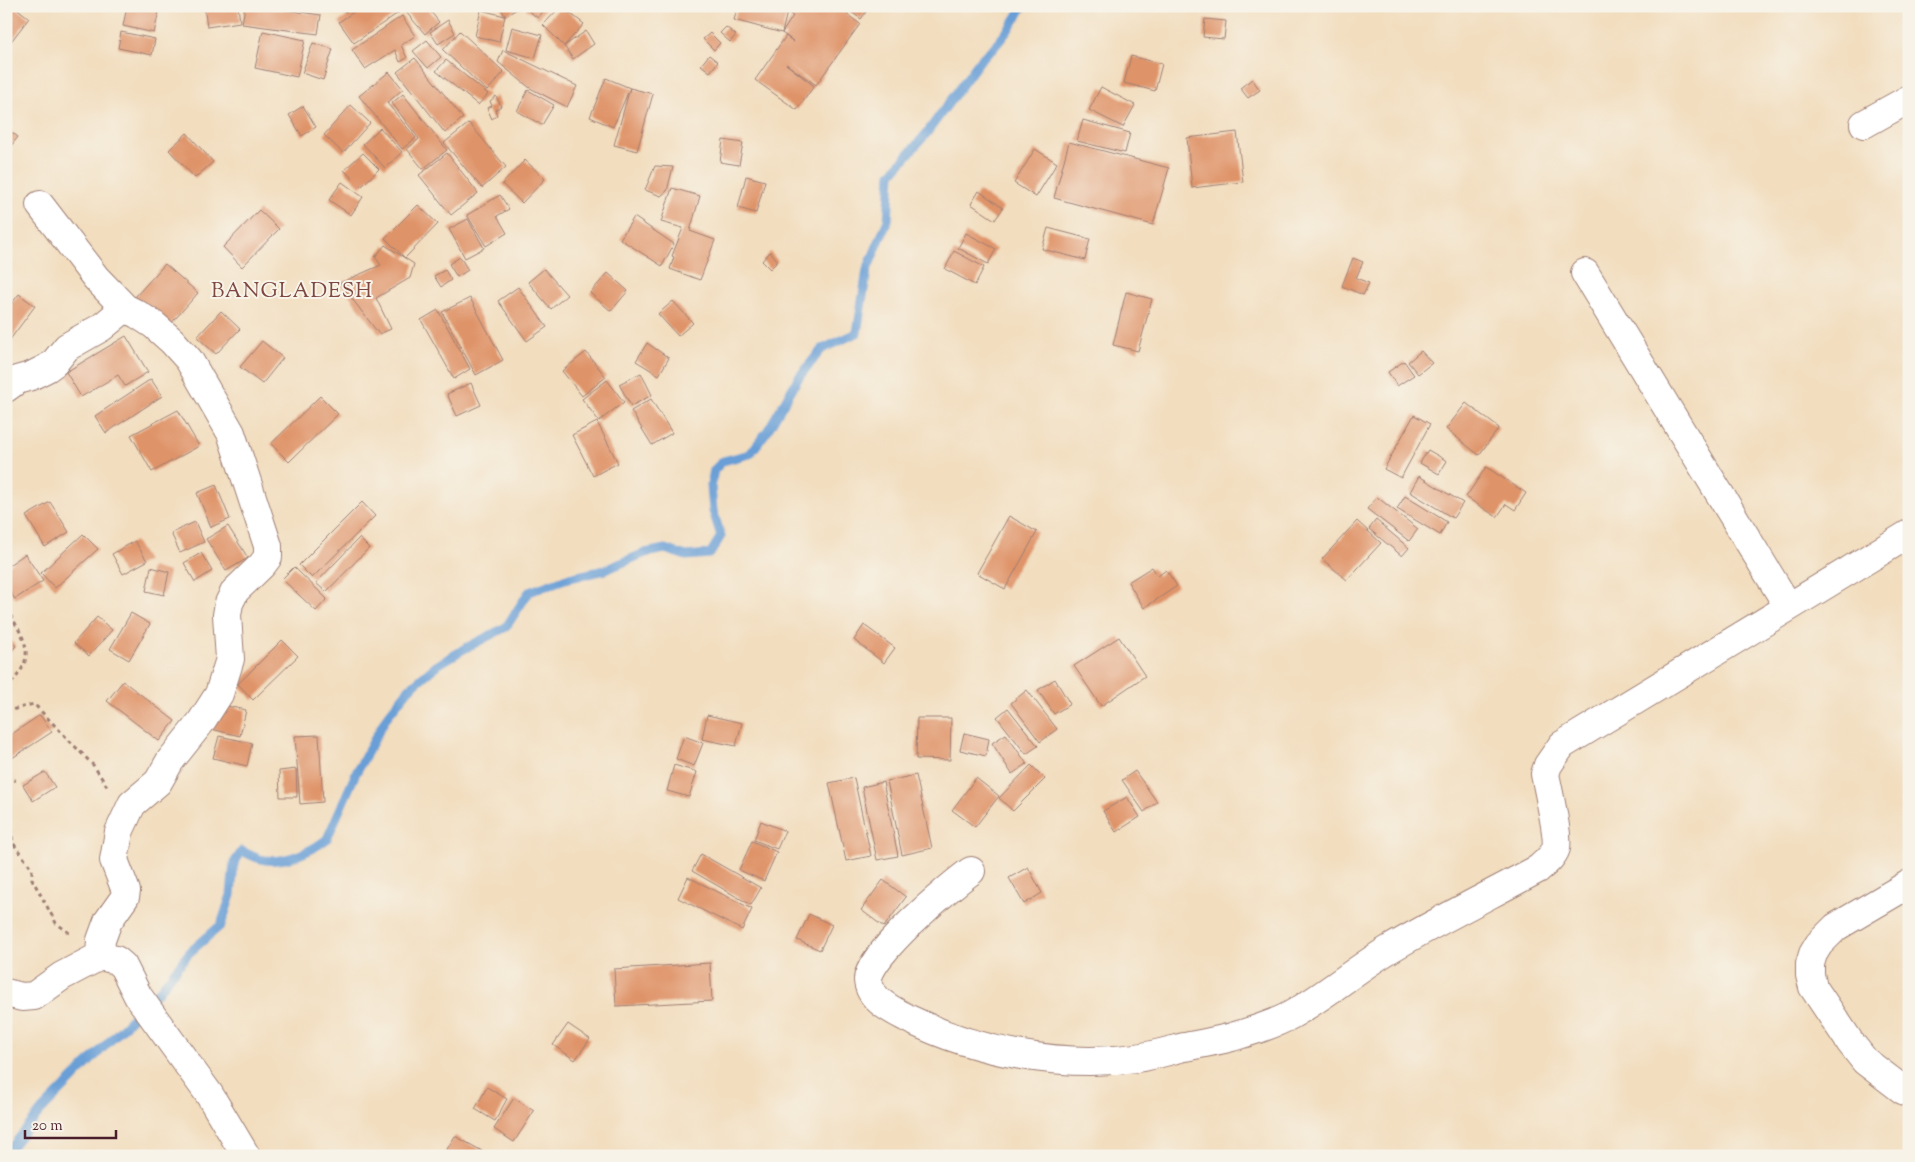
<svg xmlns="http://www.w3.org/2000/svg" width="1915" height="1162" viewBox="0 0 1915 1162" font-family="'Sorts Mill Goudy',serif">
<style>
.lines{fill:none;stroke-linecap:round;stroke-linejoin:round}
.stream{stroke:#699fd6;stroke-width:9}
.building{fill:#df9368}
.minor-casing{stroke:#9e7e74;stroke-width:30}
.path{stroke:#9e7e74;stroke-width:3;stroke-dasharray:4 4;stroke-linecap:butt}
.minor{stroke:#fff;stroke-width:28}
.labels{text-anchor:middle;stroke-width:4;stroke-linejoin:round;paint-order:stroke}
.quarter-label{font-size:21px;letter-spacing:1px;fill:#7e4840;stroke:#f7f3e8}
</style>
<rect width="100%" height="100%" fill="#f7f3e8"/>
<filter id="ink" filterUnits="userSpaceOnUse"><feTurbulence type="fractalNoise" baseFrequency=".02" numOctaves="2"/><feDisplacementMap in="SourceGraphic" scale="10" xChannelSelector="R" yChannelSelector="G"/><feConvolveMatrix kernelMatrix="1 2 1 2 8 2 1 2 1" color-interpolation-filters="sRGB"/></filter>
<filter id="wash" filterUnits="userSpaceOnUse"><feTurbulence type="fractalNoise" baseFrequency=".0096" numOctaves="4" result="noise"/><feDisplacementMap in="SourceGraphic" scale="20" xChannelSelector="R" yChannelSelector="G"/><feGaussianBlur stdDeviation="1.12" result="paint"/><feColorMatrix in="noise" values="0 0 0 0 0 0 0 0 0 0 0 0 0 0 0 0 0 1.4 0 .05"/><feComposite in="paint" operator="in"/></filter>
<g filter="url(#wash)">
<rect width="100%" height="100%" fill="#f2ddbe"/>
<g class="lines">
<!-- stream -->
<path class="stream" d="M6,1154L41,1111L160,990L189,953L221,925L231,895L234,863L242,851C248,854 254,857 260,859C283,865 310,852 327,839L356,773L386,718L409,689L436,666L464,649L506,627L529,592L565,579L605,570L645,553L665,549L686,556L710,554L721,536L713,511L711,485L714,470L723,461L750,454L768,430L799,377L822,349L857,333L867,270L888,220L891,174L926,134L981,59C999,45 1012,26 1023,6"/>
</g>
<g id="blocks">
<!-- building -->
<path class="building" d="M9,6H14L29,18L6,48V10Z
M127,6L159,11L154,33L123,26Z
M204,6H238L240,22L207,27Z
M245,6H256L321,15L318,34L242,24Z
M317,6H348L347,12Z
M362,6H398L401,11L354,43L339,22Z
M407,6H426L439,22L425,34L404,10Z
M500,6H522L505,16Z
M528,6H547L538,18L526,9Z
M561,6L584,24L564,46L543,25Z
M738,6H764L787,12L782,33L734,20Z
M790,6H836L860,24L816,85L786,64L814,86L797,110L755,80L786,36L794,42L782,33L793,16L787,12Z
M843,6H870L861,19Z
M481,10L505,16L499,42L475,36Z
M402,16L415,36L401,45L407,58L400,62L395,50L365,69L352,50Z
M1205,19L1226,21L1224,39L1203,37Z
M448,20L455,33L438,44L430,32Z
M512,27L542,35L535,58L506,50Z
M726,27L736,35L730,42L720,33Z
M263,31L305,40L297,77L255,68Z
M460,31L504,72L487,91L443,50Z
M586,31L594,44L573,59L564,46Z
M121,32L155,39L152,55L118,48Z
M710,33L720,43L714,50L703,39Z
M427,40L441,57L428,68L413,51Z
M313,43L333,49L323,80L302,73Z
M503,50L577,86L567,107L530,88L498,62Z
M709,55L718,62L710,72L701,65Z
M1131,56L1162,64L1155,91L1124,83Z
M415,58L463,118L445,133L397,72Z
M446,60L488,94L478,105L436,71Z
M389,72L403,89L387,103L416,138L402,149L359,96Z
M606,78L630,88L613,127L590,117Z
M1252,79L1260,90L1248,98L1240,88Z
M1101,87L1135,105L1123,127L1089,110Z
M630,88L653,94L637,151L614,145Z
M528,90L554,105L542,125L517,111Z
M403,94L447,150L423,169L407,149L419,139L392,103Z
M496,96L501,106L495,110L497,115L492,119L487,108L492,106L490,101Z
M351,105L370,123L343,153L324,135Z
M303,106L316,127L302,136L289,115Z
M1083,120L1130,133L1125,153L1077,141Z
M469,123L506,167L482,188L444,143Z
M6,128L18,137L6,152Z
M380,128L402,152L385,168L363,144Z
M1237,132L1243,182L1192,188L1187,138Z
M187,133L213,162L195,178L169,150Z
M723,140L743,143L739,165L720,162Z
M1069,142L1169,168L1153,225L1054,198Z
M1035,149L1057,163L1036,197L1014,183Z
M363,153L379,169L361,187L344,170Z
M447,153L478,193L451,215L419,175Z
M525,160L545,179L522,203L502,184Z
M655,166L673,167L667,191L661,196L645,190Z
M746,176L765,181L756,213L738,208Z
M342,182L363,197L351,215L329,200Z
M672,188L700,196L690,231L715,240L700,280L670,269L674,257L672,256L683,228L661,222Z
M979,191L1003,208L995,220L971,204Z
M500,195L509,209L497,216L507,233L486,246L467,215Z
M418,205L438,224L405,258L385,238Z
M259,210L279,229L242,267L223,247Z
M634,217L674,244L662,266L620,239Z
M468,219L484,248L465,258L449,229Z
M1048,228L1090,239L1085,260L1042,249Z
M966,233L996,249L988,264L958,248Z
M385,245L414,264L410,278L376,298L391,329L379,334L340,283L381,265L375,257Z
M954,251L984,267L975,285L945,269Z
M770,252L778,261L770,269L762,261Z
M460,257L468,270L457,277L449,264Z
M1353,258L1363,262L1356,278L1369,283L1363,295L1342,286Z
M165,264L198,293L168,327L135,297Z
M544,269L567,295L551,309L528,282Z
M445,270L451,280L441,287L434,276Z
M608,273L628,291L611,311L590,293Z
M518,287L547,327L527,341L498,301Z
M1126,292L1152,299L1138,351L1113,345Z
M19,294L35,306L6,345V311Z
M470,298L503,360L476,375L442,312Z
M673,301L693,323L678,336L658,314Z
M438,310L470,369L454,379L421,320Z
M221,311L240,329L216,354L197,337Z
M126,336L148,372L125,386L118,375L81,397L66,372Z
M262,341L283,358L262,384L240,367Z
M647,343L669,358L659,375L636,361Z
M1421,351L1432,363L1418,374L1408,362Z
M586,352L606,377L582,396L562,371Z
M1404,361L1414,375L1397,386L1388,372Z
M641,373L652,395L631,406L619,384Z
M151,379L162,396L106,433L95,416Z
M607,380L624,402L599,421L582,399Z
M471,383L481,405L457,416L447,394Z
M320,396L338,414L289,462L271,444Z
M651,399L672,433L652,445L631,411Z
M1466,403L1499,428L1479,455L1446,429Z
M178,410L199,446L152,472L131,435Z
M1414,415L1430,424L1401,478L1384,469Z
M597,422L618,463L593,476L572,435Z
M1428,450L1447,461L1439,474L1420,463Z
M1486,467L1526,493L1515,510L1506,504L1497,517L1466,497Z
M1419,476L1463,503L1453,518L1410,492Z
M216,485L230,519L211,527L197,493Z
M1405,496L1447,522L1440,535L1397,509Z
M1377,497L1418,529L1409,541L1367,509Z
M50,502L69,532L45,547L26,516Z
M362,502L375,516L312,578L299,565Z
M1009,516L1037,532L1005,589L977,573Z
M1376,520L1409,548L1402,556L1369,529Z
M1357,521L1381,543L1347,580L1322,559Z
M195,522L204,542L180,553L171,533Z
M228,526L248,558L226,571L206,539Z
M83,534L98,549L55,588L41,573Z
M359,538L369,548L326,592L316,583Z
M135,541L147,561L123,574L112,554Z
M201,553L212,571L195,582L184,563Z
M25,554L43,581L15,599L6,587V567Z
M151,567L169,572L164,595L146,591Z
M294,567L327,599L316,611L282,579Z
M1152,567L1158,576L1166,570L1177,586L1144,608L1128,582Z
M131,613L150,624L129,660L110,649Z
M97,617L112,630L89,656L74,643Z
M864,625L895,648L884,663L854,640Z
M6,636L16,646L6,656Z
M1119,637L1145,676L1101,706L1074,666Z
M282,640L298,656L253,700L238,684Z
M1055,679L1070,704L1054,714L1038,690Z
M123,681L175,721L159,741L107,701Z
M1027,690L1057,729L1040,742L1011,703Z
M217,704L246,710L240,736L211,729Z
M1008,708L1038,746L1026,754L997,717Z
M40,715L52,732L6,762V738Z
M707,715L742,723L736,746L702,739Z
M917,718H951L950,760L916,759Z
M964,733L989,739L986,756L960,750Z
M1006,734L1027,764L1012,774L992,743Z
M319,735L323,802L300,804L295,736Z
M219,736L252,743L247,766L213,758Z
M684,736L703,743L694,766L676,759Z
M674,765L697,772L689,797L667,791Z
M1031,765L1045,779L1013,811L999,798Z
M296,769L297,797H280L279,771Z
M1135,771L1157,802L1144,812L1122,780Z
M45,772L55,787L33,801L23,785Z
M916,775L932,848L902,855L887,781Z
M854,778L871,856L846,861L829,783Z
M976,778L999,796L975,827L952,810Z
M883,782L898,856L877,860L862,787Z
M1127,797L1140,817L1116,832L1103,811Z
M761,821L785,831L777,849L754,840Z
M752,841L777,852L764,881L739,870Z
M701,854L761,888L751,905L692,871Z
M1028,867L1042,893L1024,904L1009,878Z
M688,877L752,909L742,930L678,898Z
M883,880L906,897L884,927L861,910Z
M809,914L832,925L820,950L797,940Z
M710,963L712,1001L616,1006L614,969Z
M568,1024L590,1039L575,1060L553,1045Z
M487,1087L507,1099L495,1121L475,1109Z
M514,1098L534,1111L514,1142L494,1129Z
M455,1136L482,1151L479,1156H443Z"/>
</g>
</g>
<g filter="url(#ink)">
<use href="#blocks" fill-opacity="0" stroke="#9e7e74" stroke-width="1"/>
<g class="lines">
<defs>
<path id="minor" d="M1864,124L1909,99
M40,205L96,278L125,308L137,314L154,325L172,341L189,360L231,433L268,546V557L262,565L235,591L229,603L227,615L230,659L219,694L201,722L170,761L158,782L132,804L119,832L114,860L126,891L125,897L108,921L101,940L100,956L116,960L123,966L138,996L209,1094L246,1156
M1585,273L1788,606
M6,388L17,380L31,376L47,368L54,363L67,347L102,327L125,308
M971,871C950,886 867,956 868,980C869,1000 894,1011 909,1019C976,1052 1061,1068 1136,1058C1152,1056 1168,1051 1184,1047C1200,1044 1217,1041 1232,1037C1252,1031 1273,1025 1291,1015C1325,996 1355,970 1388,950C1437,921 1488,896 1538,869C1545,863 1553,857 1556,848C1559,837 1548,789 1545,774L1548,765L1562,745L1909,534
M1909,884L1836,927L1819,944L1813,954L1810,964V975L1813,987L1850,1042L1865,1061L1903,1090L1909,1093
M6,993L22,997L34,996L62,976L100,956"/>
</defs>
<!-- minor casing -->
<use href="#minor" class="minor-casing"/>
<!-- path -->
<path class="path" d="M6,608C26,641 39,657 6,688
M6,713L11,710L34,704L94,766L108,788
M6,781L16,780
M6,822L11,828L13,843L32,869V879L56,923L72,935"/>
<!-- minor -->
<use href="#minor" class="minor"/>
</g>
</g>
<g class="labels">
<!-- quarter labels -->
<g class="quarter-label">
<text x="292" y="297">BANGLADESH</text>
</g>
</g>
<!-- margin -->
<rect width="1915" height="1162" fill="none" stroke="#f7f3e8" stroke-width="25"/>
<!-- scale -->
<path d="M25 1130v8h91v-8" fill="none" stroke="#4a1f2b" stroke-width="2.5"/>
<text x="32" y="1130" font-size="15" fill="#4a1f2b" stroke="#f7f3e8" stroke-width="4" paint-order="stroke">20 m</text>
</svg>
